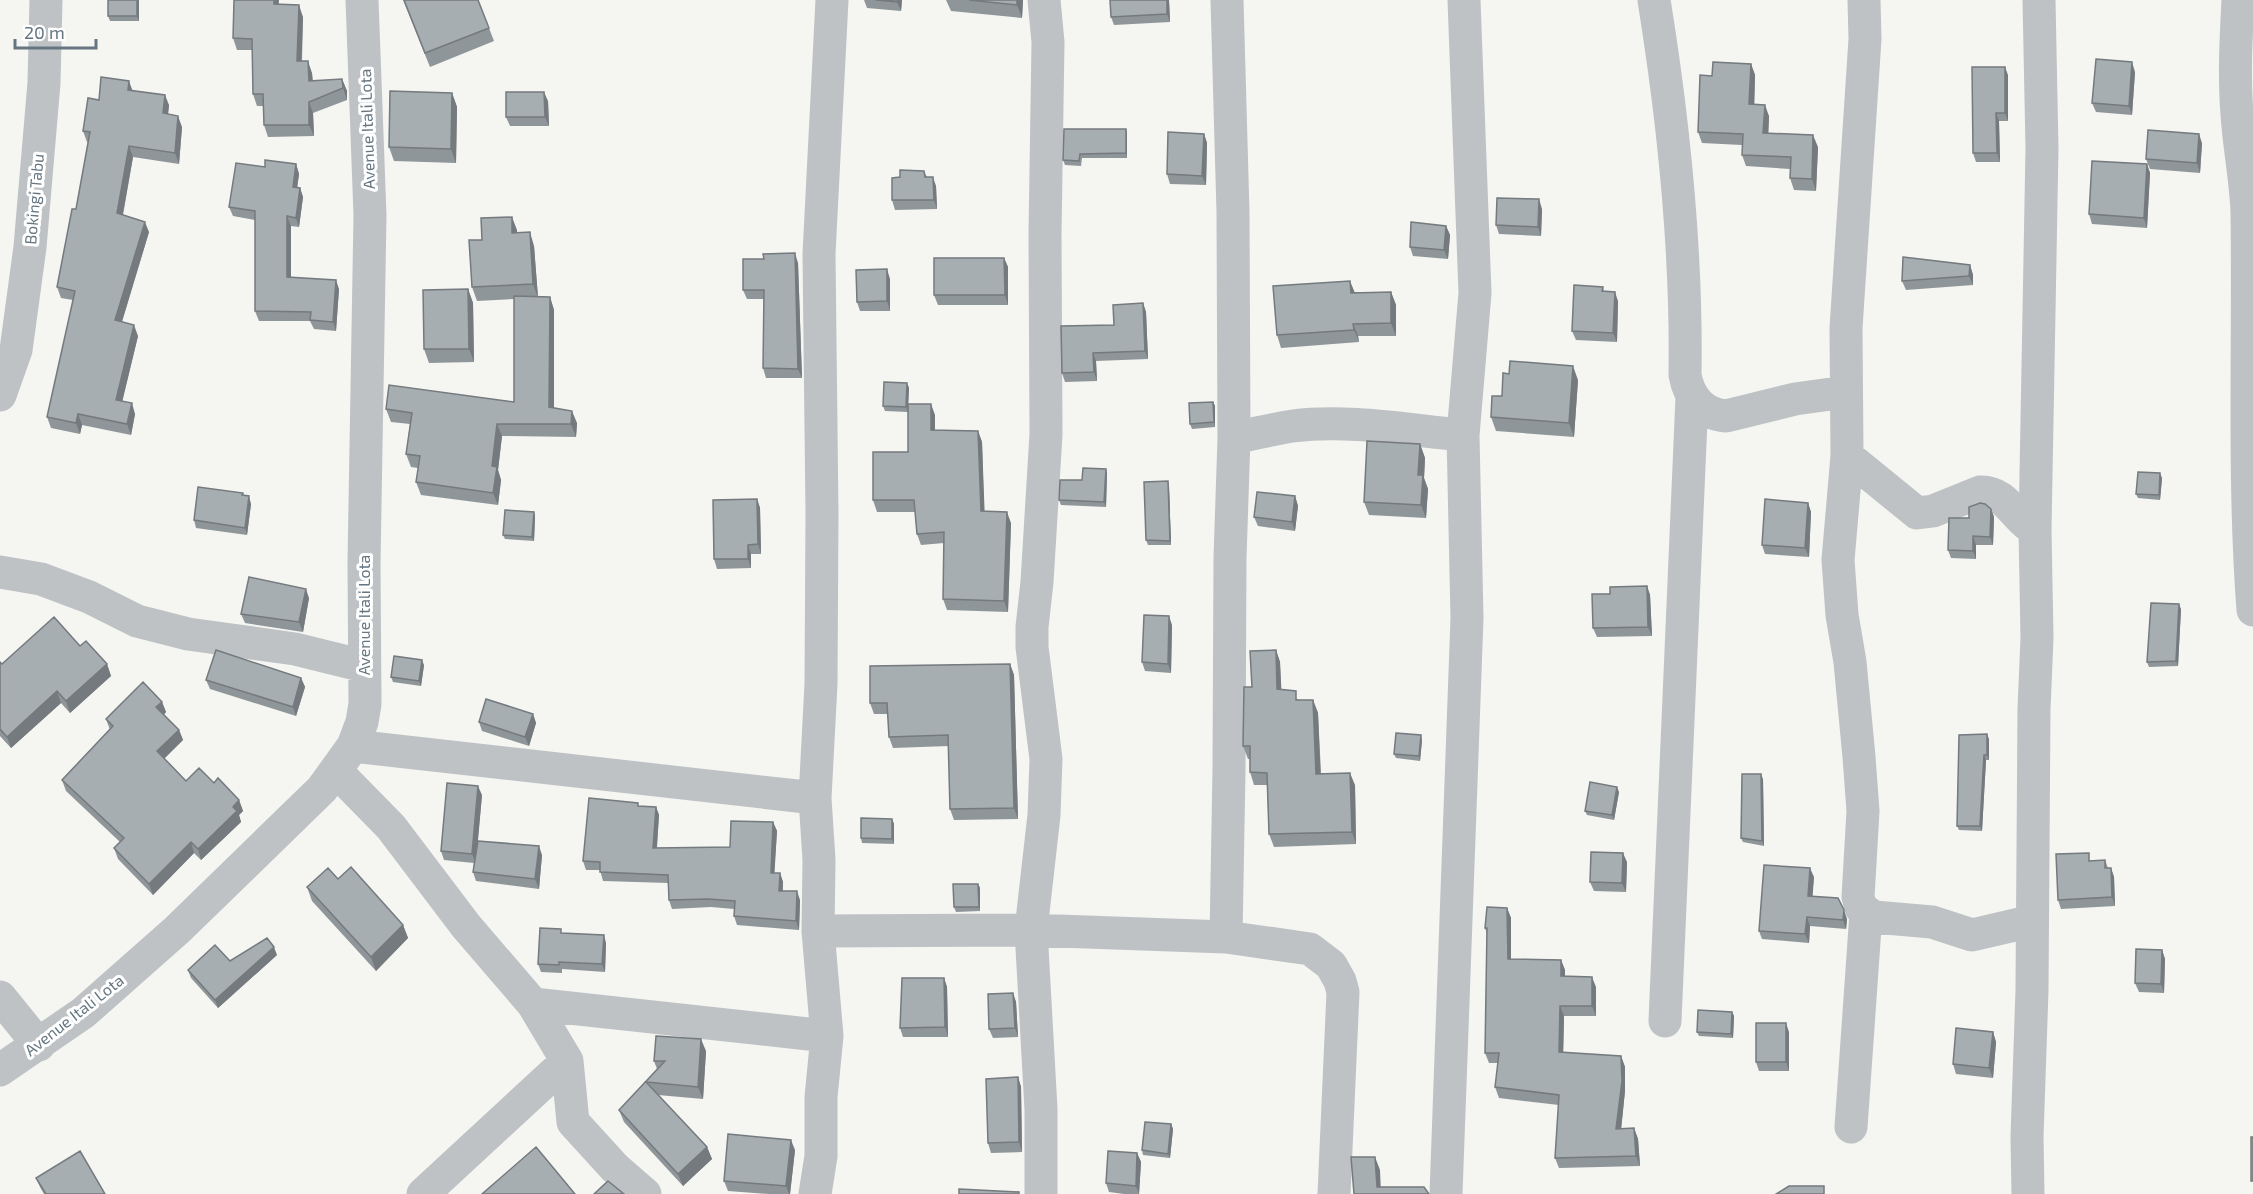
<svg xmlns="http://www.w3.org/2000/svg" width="2253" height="1194" viewBox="0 0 2253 1194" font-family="'Exo 2',sans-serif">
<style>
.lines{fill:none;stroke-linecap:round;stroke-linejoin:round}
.street{stroke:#bec2c5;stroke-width:33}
.wall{fill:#8f9699}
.shaded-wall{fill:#747a7d}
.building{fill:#a6aeb2;stroke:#747a7d;stroke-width:1.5}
.labels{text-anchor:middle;stroke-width:6;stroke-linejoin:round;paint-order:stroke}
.street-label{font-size:16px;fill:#667681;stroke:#fff}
</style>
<rect width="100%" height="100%" fill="#f5f5f2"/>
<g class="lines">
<!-- street -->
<path class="street" d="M1654,0C1674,124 1687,249 1685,375C1689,397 1702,414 1726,416L1795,399L1845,392
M1864,0L1865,39L1846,328L1847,456L1838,560L1842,615L1850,662L1859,757L1863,811L1858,897L1861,908L1874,917L1932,922L1972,935L2032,921
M2238,0C2236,38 2234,76 2237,114C2239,147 2246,180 2247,213C2249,345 2243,478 2253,610
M0,395L16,350L30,247L44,83L46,0
M1234,438C1253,434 1273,429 1293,426C1347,419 1408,430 1463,435
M1847,456L1917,513L1933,511L1980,492C2007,491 2014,519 2035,530
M0,572L41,579L89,597L137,621L188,634L295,649L364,666
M353,746L815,798
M337,772L391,827L466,926L533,1004L567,1061L573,1122L615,1168L645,1194
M818,931L1031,930L1226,937L1310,949L1331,965L1340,981L1343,992L1334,1194
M1226,937L1229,770L1230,558L1234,438L1233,212L1227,0
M0,997L39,1045
M533,1004L827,1036
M1665,1021L1692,397
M0,1070L83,1013L177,930L322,789L353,746L362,722L365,704L364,563L370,215L362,0
M1851,1127L1866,913
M423,1194L567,1061
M815,1194L821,1156V1097L827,1036L818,931L819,860L815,798L821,684L822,514L819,254L832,0
M1041,1194V1109L1031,930L1044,815L1046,759L1032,647V627L1037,582L1046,434L1045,234L1048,42L1044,0
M1446,1194L1467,618L1463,435L1475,293L1464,0
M2028,1194L2027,1137L2032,990L2034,709L2037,638L2035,530L2042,148L2039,0"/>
</g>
<!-- wall -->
<path class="wall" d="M108,0H139V21H110L108,16Z
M403,0L489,28L494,41L430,67Z
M864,0H902L901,11L867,8Z
M946,0H1023L1022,18L951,11Z
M1169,0L1170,22L1114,25L1111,17Z
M279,4L303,17L302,61L312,73L313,81L342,79L347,91V100L313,113L314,136L268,137L264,125V106H257L253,94L252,50H237L233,38Z
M1751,64L1755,75L1754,105L1769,116L1768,133L1818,147L1816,191L1794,190L1790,178V169L1746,166L1742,155V145L1702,143L1698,132L1712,76Z
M2135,72L2132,115L2096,112L2092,103Z
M2008,75V121H1999L2000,162H1976L1973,153Z
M133,90L169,105L168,114L182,127L179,164L133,157L123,215L149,232L122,322L138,336L122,401L135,414L131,435L82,425L80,434L51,428L47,417L73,300L61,298L57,287L76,209L88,142H87L83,131L99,100Z
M452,93L457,107L456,163L394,161L389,147Z
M548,101L549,126H510L506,117Z
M1126,129L1127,134V158H1082L1081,166L1065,165L1063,160Z
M1204,134L1207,143L1206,185L1170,184L1167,174Z
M2202,143L2200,173L2150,169L2146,159Z
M296,164L299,174L297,188H300L303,197L299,227L291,226V277L339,289L336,331L314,329L310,321H259L255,311V220L233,216L229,207L265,167Z
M2147,164L2150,173L2147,228L2092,224L2089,214Z
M924,171L927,177L936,186L937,209L895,210L892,200L900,177Z
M1542,209L1541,236L1499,234L1496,225Z
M1446,226L1450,235L1448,259L1413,256L1410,247Z
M517,230V233L534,246L538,297H550L554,310V408L577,423L576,437L502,436L498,470L501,480L498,505L421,495L416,482L418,468L411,467L406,454L410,424L391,422L386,409L514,402V299L477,301L472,287L482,240Z
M1004,258L1008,267V305H938L934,295Z
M798,263L802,378H766L763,368L764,299H747L743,290Z
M1970,265L1973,275V285L1906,290L1902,281Z
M890,279V311H860L857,302Z
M1603,287L1604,291L1618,301L1617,342L1576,340L1572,331Z
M468,289L473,303L474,362L429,363L424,349Z
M1354,292H1391L1396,305V336H1358L1359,342L1281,348L1277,335Z
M1143,303L1146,312L1148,359L1096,361L1097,381L1065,382L1062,373L1114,325Z
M1578,380L1574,437L1496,431L1491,417L1502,396Z
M907,383L909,388L908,404L935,415V430L978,431L982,442L984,511L1011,523L1008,612L947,610L943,599L944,543L921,545L917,534L915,512H877L873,500L908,452V412L885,411L883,406Z
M1213,402L1215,406V427L1192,429L1190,424Z
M1420,444L1425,458L1424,478L1428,489L1426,518L1369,515L1364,502Z
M1106,469L1107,474L1106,507L1061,505L1059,500L1082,480Z
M2162,478L2160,500L2138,498L2136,494Z
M1169,486L1171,545H1148L1146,540Z
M243,493L244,495L251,504L247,535L196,528L194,520Z
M1295,496L1298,506L1295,531L1258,526L1254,517Z
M757,499L760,508L761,554H751V568L717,569L714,559Z
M1808,503L1811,512L1809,557L1765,554L1762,545Z
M1991,509L1994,517L1993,545H1976V559L1951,558L1948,550L1969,518Z
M534,512L535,517L534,541L505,539L503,535Z
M1647,586L1650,595L1652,636L1597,637L1593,628L1610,594Z
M309,598L303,632L245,623L241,614Z
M2181,609L2178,666L2149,667L2147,662Z
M1172,625L1171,673L1145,671L1142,662Z
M80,646L107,664L111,676L70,713L61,703L11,748L0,736V662L2,664Z
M1276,650L1280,662L1281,690L1299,700H1313L1318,713L1321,773L1355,785L1356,844L1274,847L1269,834L1267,785H1254L1250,772V759H1248L1243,746L1252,687Z
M1010,664L1014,675L1018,819L954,820L950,809L949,746L893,748L889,737L888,714H874L870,703Z
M424,665L421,686L393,682L391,677Z
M301,678L305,687L296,716L210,689L206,680Z
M162,702L166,712L164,715L179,730L183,740L164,758L186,781L214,783L239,800L243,811L239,815L241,822L201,860L194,853L153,895L118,859L114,848L120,842L66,791L62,780L110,730L106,719Z
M533,714L536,723L529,746L482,731L479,722Z
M1989,739V760H1986L1982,831L1959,830L1957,826Z
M1422,740L1420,761L1396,758L1394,754Z
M1763,779L1764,846L1743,842L1741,838Z
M1619,792L1614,820L1587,815L1585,811Z
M482,795L477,847L542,855L539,889L476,881L473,872L474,863L444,860L441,851Z
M640,806L656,807L659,815L657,848L730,847L773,822L777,831L774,873H780L783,882V891L800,900L799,930L737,925L734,916V909L711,907L672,909L669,900L668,883L603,881L600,870H586L583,861Z
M892,819L894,824V844L862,843L861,838Z
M2105,860L2108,868H2111L2114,877L2115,906L2061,909L2058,900L2092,861Z
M1627,862L1626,892L1594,891L1590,882Z
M1814,877L1812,896L1847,919L1846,929L1810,926L1809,943L1762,939L1759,931Z
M338,879L403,925L408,938L376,971L312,901L307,887Z
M978,884L980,888V911L956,912L954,907Z
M1507,908L1511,918V959L1561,960L1565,970V976L1596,987V1016H1564L1563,1053L1621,1056L1625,1067V1091L1621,1129L1634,1128L1638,1139L1640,1166L1559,1168L1555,1158L1559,1105L1499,1098L1495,1087L1498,1063H1489L1485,1053L1487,934L1485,928Z
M562,933L606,943L605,972L562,969V973L541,972L538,964Z
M2162,950L2165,959L2164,993L2139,992L2135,983Z
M277,955L218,1008L191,978L188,970L230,961Z
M944,978L947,987L948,1037H903L900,1028Z
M1013,993L1016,1002L1018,1037L993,1038L989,1029Z
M1732,1012L1734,1016L1733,1038L1699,1036L1697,1032Z
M1789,1032V1071H1759L1756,1062Z
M1993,1032L1996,1042L1993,1078L1956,1074L1953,1064Z
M706,1051L703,1099L658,1095L707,1147L712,1159L683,1186L624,1122L619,1110L657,1069L654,1061Z
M1018,1077L1021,1087L1022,1152L991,1153L988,1143Z
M1171,1124L1173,1129L1170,1158L1143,1155L1142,1150Z
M795,1150L790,1194H769L728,1191L724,1181Z
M1137,1153L1141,1162L1139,1194H1124L1109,1192L1106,1183Z
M36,1178L105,1194H44L40,1187Z"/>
<!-- shaded-wall -->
<path class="shaded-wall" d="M137,0H139V21L137,16Z
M274,0H279L278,15L274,4Z
M898,0H902L901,11L897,2Z
M1017,0H1023L1022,18L1017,5Z
M1167,0H1169L1170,22L1167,14Z
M299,5L303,17L301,73L297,61Z
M308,61L312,73L313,92L309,81Z
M2132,62L2135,72L2132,115L2129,106Z
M1751,64L1755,75L1754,116L1749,104Z
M2005,67L2008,75V121L2005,113Z
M342,79L347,91V100L343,88Z
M129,81L133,92L128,90Z
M544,92L548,101L549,126L545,117Z
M452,93L457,107L456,163L451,149Z
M165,95L169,105L167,124L163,113Z
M309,102L313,113L314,136L309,125Z
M1765,105L1769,116L1768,144L1763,133Z
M1996,113L1999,121L2000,162L1997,153Z
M178,116L182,127L179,164L175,153Z
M1126,129L1127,134V158L1126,153Z
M1204,134L1207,143L1206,185L1202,176Z
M2199,134L2202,143L2200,173L2197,163Z
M1813,135L1818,147L1816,191L1812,179Z
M129,146L133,157L121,224L117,213Z
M296,164L299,174L296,196L293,187Z
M2147,164L2150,173L2147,228L2144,218Z
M933,177L936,186L937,209L934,200Z
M300,188L303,197L299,227L296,218Z
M1539,199L1542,209L1541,236L1538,227Z
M287,216L291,226V286L287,277Z
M512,217L517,230V247L512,233Z
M145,222L149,232L119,331L115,320Z
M1446,226L1450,235L1448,259L1444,250Z
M530,232L534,246L538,298L533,284Z
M795,253L798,263L802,378L798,369Z
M1004,258L1008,267V305L1005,295Z
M1970,265L1973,275V285L1969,276Z
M887,269L890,279V311L887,301Z
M336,280L339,289L336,331L333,322Z
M1350,281L1355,293H1351Z
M468,289L473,303L474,362L469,349Z
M1391,292L1396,305V336L1391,323Z
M1615,292L1618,301L1617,342L1613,333Z
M550,297L554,310V420L549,407Z
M1143,303L1146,312L1148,359L1145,351Z
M1353,324L1358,336L1359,342L1354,330Z
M134,325L138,336L120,411L116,400Z
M1093,353L1096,361L1097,381L1094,372Z
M1573,366L1578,380L1574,437L1569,423Z
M907,383L909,388L908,412L906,407Z
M1213,402L1215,406V427L1214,422Z
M132,403L135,414L131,435L127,424Z
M931,404L935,415V441L931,430Z
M572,411L577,423L576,437L571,424Z
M78,414L82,425L80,434L76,423Z
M497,424L502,436L498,470L501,480L498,505L493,493L492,466Z
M978,431L982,442L985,522L981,511Z
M1420,444L1425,458L1424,478L1428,489L1426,518L1421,505L1418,475Z
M1106,469L1107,474L1106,507L1104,502Z
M2160,473L2162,478L2160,500L2159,495Z
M1168,481L1169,486L1171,545L1170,541Z
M249,496L251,504L247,535L245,528Z
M1295,496L1298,506L1295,531L1292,522Z
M757,499L760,508L761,554L758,544Z
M1808,503L1811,512L1809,557L1805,548Z
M1991,509L1994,517L1993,545L1990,537Z
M534,512L535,517L534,541L532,537Z
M1007,512L1011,523L1008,612L1004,601Z
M1973,536L1976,545V559L1973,551Z
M748,545L751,554V568L748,559Z
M1647,586L1650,595L1652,636L1648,627Z
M306,589L309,598L303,632L299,622Z
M2179,604L2181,609L2178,666L2176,661Z
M1169,616L1172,625L1171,673L1168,664Z
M1276,650L1280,662L1282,702L1277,689Z
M422,660L424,665L421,686L419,681Z
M107,664L111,676L70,713L66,701Z
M1010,664L1014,675L1018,819L1014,808Z
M301,678L305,687L296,716L293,707Z
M57,691L61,703L11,748L7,737Z
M1313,700L1318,713L1321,786L1316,774Z
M162,702L166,712L160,718L156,707Z
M533,714L536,723L529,746L525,737Z
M179,730L183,740L161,762L157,751Z
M1987,734L1989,739V760L1987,755Z
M1421,735L1422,740L1420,761L1419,756Z
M1984,755L1986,760L1982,831L1980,826Z
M1350,773L1355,785L1356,844L1352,832Z
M1761,774L1763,779L1764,846L1762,841Z
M478,786L482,795L476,863L472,854Z
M1617,787L1619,792L1614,820L1612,815Z
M239,800L243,811L239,815L241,822L201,860L198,849Z
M656,807L659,815L656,857L653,848Z
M892,819L894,824V844L892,839Z
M773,822L777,831L774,881L771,873Z
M191,842L194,853L153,895L149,884Z
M539,846L542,855L539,889L535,879Z
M1623,853L1627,862L1626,892L1622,883Z
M1810,868L1814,877L1812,904L1808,896Z
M2111,868L2114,877L2115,906L2112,897Z
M780,873L783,882L782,899L779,891Z
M978,884L980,888V911L979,907Z
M797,891L800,900L799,930L796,921Z
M1507,908L1511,918V969L1508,959Z
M1844,910L1847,919L1846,929L1843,920Z
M1807,917L1810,926L1809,943L1805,934Z
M403,925L408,938L376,971L371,957Z
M604,935L606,943L605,972L602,964Z
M274,947L277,955L218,1008L215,1000Z
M2162,950L2165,959L2164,993L2161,984Z
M1561,960L1565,970V986L1561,976Z
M1592,977L1596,987V1016L1592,1006Z
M944,978L947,987L948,1037L945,1027Z
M1013,993L1016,1002L1018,1037L1015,1028Z
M1560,1006L1564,1016L1563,1063L1559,1052Z
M1732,1012L1734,1016L1733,1038L1731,1034Z
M1786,1023L1789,1032V1071L1786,1062Z
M1993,1032L1996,1042L1993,1078L1989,1068Z
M701,1039L706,1051L703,1099L698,1087Z
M1621,1056L1625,1067V1091L1620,1140L1616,1129Z
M1018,1077L1021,1087L1022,1152L1019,1142Z
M1171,1124L1173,1129L1170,1158L1168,1154Z
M1634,1128L1638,1139L1640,1166L1636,1156Z
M791,1140L795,1150L790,1194H789L786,1186Z
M707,1147L712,1159L683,1186L678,1174Z
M1137,1153L1141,1162L1139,1194L1136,1186Z
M1375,1157L1380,1170L1381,1194L1377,1187Z"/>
<!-- building -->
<path class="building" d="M108,0H137V16H108Z
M234,0H274V4L299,5L297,61H308L309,81L342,79L343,88L309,102V125H264L263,94H253L252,39L233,38Z
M404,0H478L489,28L425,53Z
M876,0H898L897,2Z
M969,0H1017V5Z
M1110,0H1167V14L1111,17Z
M2096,59L2132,62L2129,106L2092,103Z
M1713,62L1751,64L1749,104L1765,105L1763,133L1813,135L1812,179L1790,178L1791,157L1742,155L1743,134L1698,132L1700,75L1712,76Z
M1972,67H2005V113H1996L1997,153H1973Z
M101,77L129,81L128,90L165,95L163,113L178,116L175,153L129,146L117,213L145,222L115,320L134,325L116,400L132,403L127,424L78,414L76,423L47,417L75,291L57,287L72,209H76L90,132L83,131L88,98L99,100Z
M390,91L452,93L451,149L389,147Z
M506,92H544L545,117H506Z
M1064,129H1126V153L1080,154L1079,161L1063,160Z
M2148,130L2199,134L2197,163L2146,159Z
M1168,132L1204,134L1202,176L1167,174Z
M265,160L296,164L293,187L300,188L296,218L287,216V277L336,280L333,322L310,320L311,312L255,311V211L229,207L236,163L265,167Z
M2092,161L2147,164L2144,218L2089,214Z
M900,170L924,171L925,177H933L934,200H892V178L900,177Z
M1497,198L1539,199L1538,227L1496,225Z
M512,217V233L530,232L533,284L472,287L469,240H482L481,218Z
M1411,222L1446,226L1444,250L1410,247Z
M795,253L798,369L763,368L764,290H743V259H764L763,254Z
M1903,257L1970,265L1969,276L1902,281Z
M934,258H1004L1005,295H934Z
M887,269V301L857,302L856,270Z
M1350,281L1351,293L1391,292V323L1353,324L1354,330L1277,335L1273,286Z
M1574,285L1603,287L1602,291L1615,292L1613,333L1572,331Z
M468,289L469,349H424L423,290Z
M514,296L550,297L549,407L572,411L571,424H497L492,466L497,467L493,493L416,482L420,456L406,454L412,413L386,409L389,385L514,402Z
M1143,303L1145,351L1093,353L1094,372L1062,373L1061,326L1114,325L1113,305Z
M1510,361L1573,366L1569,423L1491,417L1492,396H1502L1503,373L1509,374Z
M884,382L907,383L906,407L883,406Z
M1213,402L1214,422L1190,424L1189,403Z
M908,404H931V430L978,431L981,511L1007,512L1004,601L943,599L944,532L917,534L914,500H873V452H908Z
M1367,441L1420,444L1418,475H1423L1421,505L1364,502Z
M1083,468L1106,469L1104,502L1059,500L1060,480H1082Z
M2138,472L2160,473L2159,495L2136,494Z
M1168,481L1170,541L1146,540L1144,482Z
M198,487L243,493L242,495L249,496L245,528L194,520Z
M1257,492L1295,496L1292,522L1254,517Z
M757,499L758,544L748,545V559H714L713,500Z
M1765,499L1808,503L1805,548L1762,545Z
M1980,503L1985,504L1991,509L1990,537L1973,536V551L1948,550L1949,518H1969V507Z
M505,510L534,512L532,537L503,535Z
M249,577L306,589L299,622L241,614Z
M1647,586L1648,627L1593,628L1592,594H1610V587Z
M2151,603L2179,604L2176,661L2147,662Z
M1144,615L1169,616L1168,664L1142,662Z
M54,617L80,646L86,641L107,664L66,701L57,691L7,737L0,729V662L2,664Z
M216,650L301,678L293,707L206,680Z
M1276,650L1277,689L1296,691V700H1313L1316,774L1350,773L1352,832L1269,834L1267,773L1250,772V746H1243L1244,687H1252L1250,651Z
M394,656L422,660L419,681L391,677Z
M1010,664L1014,808L950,809L948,735L889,737L887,703H870V666Z
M143,682L162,702L156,707L179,730L157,751L186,781L199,768L214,783L218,778L239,800L233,807L237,811L198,849L191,842L149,884L114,848L124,838L62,780L113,726L106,719Z
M486,699L533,714L525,737L479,722Z
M1396,733L1421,735L1419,756L1394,754Z
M1987,734V755H1984L1980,826H1957L1959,735Z
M1742,774H1761L1762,841L1741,838Z
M1590,782L1617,787L1612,815L1585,811Z
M447,783L478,786L472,854L441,851Z
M589,798L638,803V806L656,807L653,848L730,847L731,821L773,822L771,873H780L779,891H797L796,921L734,916L735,901L708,899L669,900L668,875L600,872V862L583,861Z
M861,818L892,819V839L861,838Z
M478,841L539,846L535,879L473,872Z
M1591,852L1623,853L1622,883L1590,882Z
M2089,853V861L2105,860V868H2111L2112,897L2058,900L2056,854Z
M1764,865L1810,868L1808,896L1838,898L1844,910L1843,920L1807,917L1805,934L1759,931Z
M351,867L403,925L371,957L307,887L328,868L338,879Z
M953,884H978L979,907H954Z
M1487,907L1507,908L1508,959L1561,960V976L1592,977V1006H1560L1559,1052L1621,1056L1622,1081L1616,1129L1634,1128L1636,1156L1555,1158L1559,1095L1495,1087L1499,1053H1485L1487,928H1485Z
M540,928L561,929V933L604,935L602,964L559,962V965L538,964Z
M267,938L274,947L215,1000L188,970L215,945L230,961Z
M2136,949L2162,950L2161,984L2135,983Z
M902,978H944L945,1027L900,1028Z
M1013,993L1015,1028L989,1029L988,994Z
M1698,1010L1732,1012L1731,1034L1697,1032Z
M1756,1023H1786V1062H1756Z
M1956,1028L1993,1032L1989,1068L1953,1064Z
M656,1036L701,1039L698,1087L646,1082L707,1147L678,1174L619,1110L665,1061H654Z
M1018,1077L1019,1142L988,1143L986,1079Z
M1145,1122L1171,1124L1168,1154L1142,1150Z
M728,1134L791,1140L786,1186L724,1181Z
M2251,1137H2253V1181H2251Z
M536,1147L575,1194H482Z
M80,1151L105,1194H46L36,1178Z
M1108,1151L1137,1153L1136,1186L1106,1183Z
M1351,1157H1375L1377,1187H1424L1429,1194H1354Z
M608,1181L624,1194H594Z
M1789,1186H1824V1194H1776Z
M959,1189L1019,1192V1194H959Z"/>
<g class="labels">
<!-- street labels -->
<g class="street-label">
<text transform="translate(367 129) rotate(-92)" y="6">Avenue Itali Lota</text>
<text transform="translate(34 199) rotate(-85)" y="6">Bokingi Tabu</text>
<text transform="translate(364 615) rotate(-90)" y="6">Avenue Itali Lota</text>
<text transform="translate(74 1015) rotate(-38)" y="6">Avenue Itali Lota</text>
</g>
</g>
<!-- scale -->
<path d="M15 39v9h81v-9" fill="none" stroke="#667681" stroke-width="3"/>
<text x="24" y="39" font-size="18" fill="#667681" stroke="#ffffff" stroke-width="4.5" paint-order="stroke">20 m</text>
</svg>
